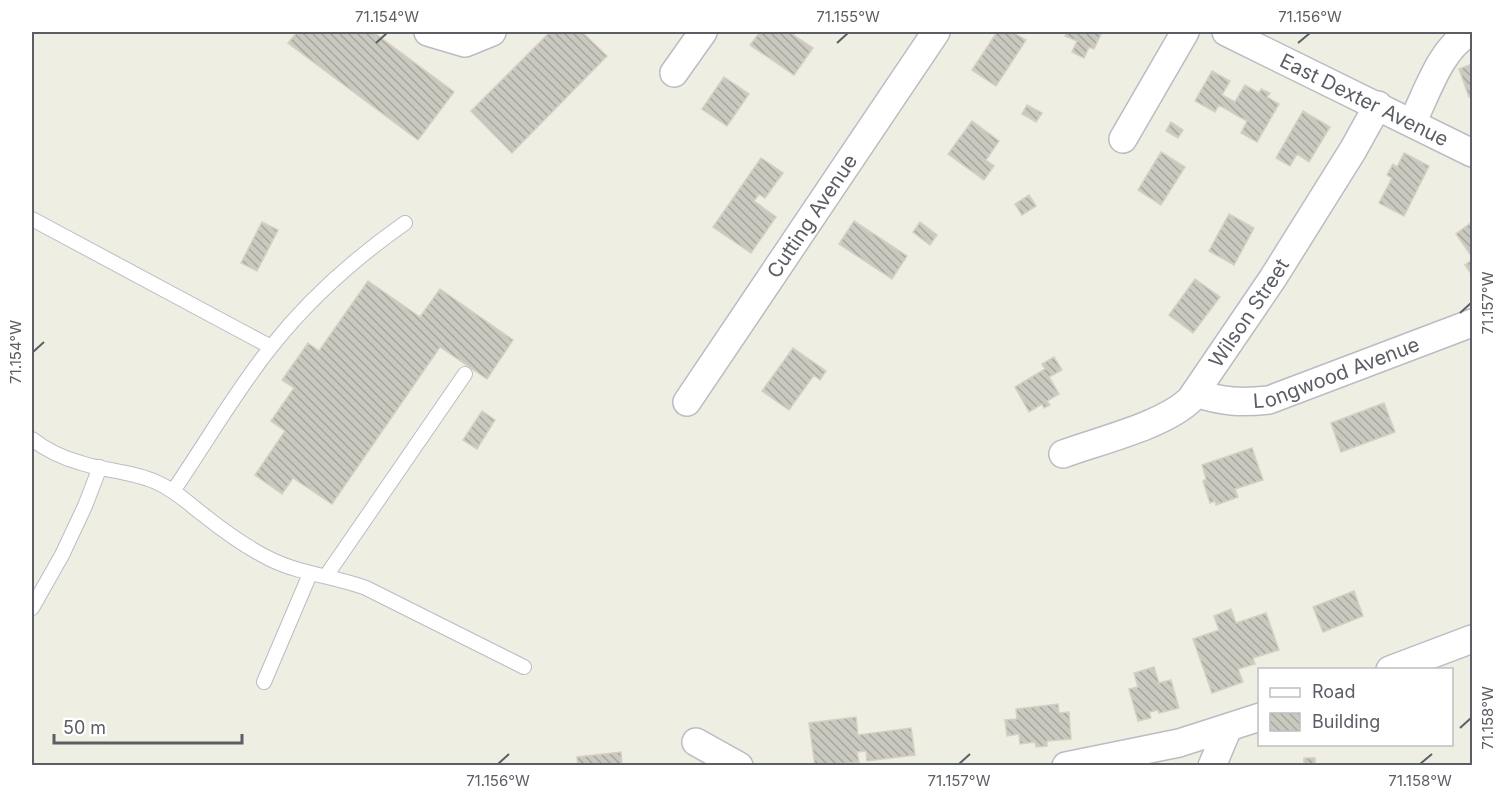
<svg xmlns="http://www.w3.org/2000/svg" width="1504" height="797" viewBox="0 0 1504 797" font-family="Inter,sans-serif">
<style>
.building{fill:url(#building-back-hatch);stroke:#d5d1c0;stroke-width:1.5}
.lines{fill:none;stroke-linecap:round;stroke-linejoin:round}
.lane-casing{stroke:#bbbcc3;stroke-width:16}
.street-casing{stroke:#bbbcc3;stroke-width:30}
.lane{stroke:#fff;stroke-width:14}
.street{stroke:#fff;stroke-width:27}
.ticks{fill:none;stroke:#5b5e65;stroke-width:2}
.labels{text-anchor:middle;stroke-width:6;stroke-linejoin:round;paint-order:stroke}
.street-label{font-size:20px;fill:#5b5e65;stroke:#fff}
.neatline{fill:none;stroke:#5b5e65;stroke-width:2}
.ticks-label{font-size:15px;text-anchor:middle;fill:#5b5e65}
</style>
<defs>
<pattern id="building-back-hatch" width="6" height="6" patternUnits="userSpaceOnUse" patternTransform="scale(1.5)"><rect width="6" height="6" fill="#cac9c0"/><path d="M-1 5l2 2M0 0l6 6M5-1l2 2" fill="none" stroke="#a7a6a0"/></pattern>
</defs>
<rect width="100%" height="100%" fill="#efeee3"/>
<!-- building -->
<path class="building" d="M297,32H373L454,92L418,140L288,43Z
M550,32H582L607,56L512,153L471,111Z
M760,32H789L813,48L794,75L750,45Z
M997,32H1012L1026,40L996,86L972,70Z
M1067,32H1102L1094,49L1089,47L1084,58L1072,52L1077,41L1065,36Z
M1472,64V96L1469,97L1459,69Z
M1212,71L1230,81L1222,95L1235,102L1245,85L1259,93L1261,89L1270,93L1267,97L1279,104L1257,142L1241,133L1247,121L1219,105L1215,112L1195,101Z
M724,77L749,94L727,126L702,109Z
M1027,105L1042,113L1036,122L1022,114Z
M1303,111L1330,127L1309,162L1297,154L1290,166L1276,158Z
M972,121L999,141L986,160L994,166L984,180L948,154Z
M1171,122L1183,130L1178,138L1166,131Z
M1161,152L1185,167L1161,205L1138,190Z
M1404,153L1429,166L1404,216L1379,203L1392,178L1387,175L1393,164L1397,167Z
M761,158L783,173L765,198L759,194L754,201L776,217L751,253L713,227Z
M1029,195L1036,206L1022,215L1015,204Z
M1229,214L1254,228L1234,265L1209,251Z
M854,221L907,256L892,279L839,244Z
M262,222L278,230L257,271L241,263Z
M920,222L937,235L930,245L913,232Z
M1472,222V257L1456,234Z
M1472,260V275L1465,265Z
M1195,279L1220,297L1193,333L1169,315Z
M368,281L420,317L440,289L513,340L487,379L440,347L332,504L293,478L282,494L255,475L285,431L271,421L294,388L282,380L308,343L319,351Z
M793,348L826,371L820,380L814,375L789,410L762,391Z
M1054,357L1062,370L1049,377L1059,394L1047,401L1050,405L1044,408L1042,404L1029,412L1015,387L1045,369L1042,364Z
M1384,403L1395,432L1341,452L1331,423Z
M482,411L495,420L477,449L463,440Z
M1252,448L1263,480L1235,489L1238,497L1216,505L1215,501L1210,503L1203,481L1206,479L1202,465Z
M1354,591L1363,616L1323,632L1313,607Z
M1231,609L1236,623L1266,613L1279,650L1253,658L1255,664L1238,669L1243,682L1212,693L1193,639L1219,630L1214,616Z
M1154,667L1159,683L1171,680L1179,708L1159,713L1158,710L1149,712L1151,718L1138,721L1129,689L1138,687L1134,673Z
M1058,704L1059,713L1069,712L1071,739L1047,741V746L1036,747L1035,742L1020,744L1019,734L1007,736L1005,720L1017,719L1016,709Z
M856,717L858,735L911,728L915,755L867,761L866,751L857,752L859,762L815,766L809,723Z
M621,752L622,766H578L577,757Z
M1304,758H1315V766H1281L1304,765Z"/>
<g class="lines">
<defs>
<path id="lane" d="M32,219L271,347
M32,439C46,450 63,458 81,463C105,471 132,471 156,482C175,490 189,504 205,516C225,532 246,547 270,559C300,574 334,576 366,588L524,667
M173,491C206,443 235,392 271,347C309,299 355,258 405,223
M326,576L465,374
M32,608L62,555L85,506L100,467
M264,682L310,574"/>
<g id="street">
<path d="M428,32L465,43L492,32"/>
<path id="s1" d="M1226,32L1472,153"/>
<path d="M674,73L703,32"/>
<path d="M1412,123C1427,93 1440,49 1470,32"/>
<path d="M1123,139L1185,32"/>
<path id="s2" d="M1196,393C1222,402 1241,403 1269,400L1472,323"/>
<path id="s3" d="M687,402L936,32"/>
<path id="s4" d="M1063,454C1101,440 1162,426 1190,400L1273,278L1353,150L1378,105"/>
<path d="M1390,670L1472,639"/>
<path d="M696,742L739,766"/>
<path d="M1066,766L1179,743L1260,717"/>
<path d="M1212,766L1228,728"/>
</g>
</defs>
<!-- lane casing -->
<use href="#lane" class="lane-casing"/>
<!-- street casing -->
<use href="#street" class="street-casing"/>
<!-- lane -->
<use href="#lane" class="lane"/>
<!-- street -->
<use href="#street" class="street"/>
</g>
<!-- ticks -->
<path class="ticks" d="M376,43L387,33M837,43L848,33M1298,43L1310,33M1460,313L1471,303M33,352L44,342M1460,728L1471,718M498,764L509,754M959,764L970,754M1420,764L1432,754"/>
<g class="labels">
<!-- street labels -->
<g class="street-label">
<text dy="7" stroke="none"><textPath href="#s1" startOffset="154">East Dexter Avenue</textPath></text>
<text dy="7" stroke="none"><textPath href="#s3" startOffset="224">Cutting Avenue</textPath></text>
<text dy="7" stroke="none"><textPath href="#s4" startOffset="244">Wilson Street</textPath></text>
<text dy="7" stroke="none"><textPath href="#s2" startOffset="146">Longwood Avenue</textPath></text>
</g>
</g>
<!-- border -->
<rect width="1504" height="797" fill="none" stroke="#ffffff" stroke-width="66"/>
<!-- legend -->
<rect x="1258" y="668" width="195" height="78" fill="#ffffff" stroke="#bdbfc1" stroke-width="1.5"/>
<rect x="1270" y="688" width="30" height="9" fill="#ffffff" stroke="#bdbfc1" stroke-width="1.5"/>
<text x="1312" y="698" font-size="18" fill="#5b5e65">Road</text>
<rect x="1270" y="713" width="30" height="18" fill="url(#building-back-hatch)" stroke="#bdbfc1" stroke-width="1.5"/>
<text x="1312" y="728" font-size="18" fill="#5b5e65">Building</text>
<!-- scale -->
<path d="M54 734v9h188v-9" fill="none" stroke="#5b5e65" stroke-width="3"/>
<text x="63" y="734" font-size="18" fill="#5b5e65" stroke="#ffffff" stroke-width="4.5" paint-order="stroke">50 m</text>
<rect x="33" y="33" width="1438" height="731" class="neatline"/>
<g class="ticks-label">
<text x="387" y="22">71.154°W</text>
<text x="848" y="22">71.155°W</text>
<text x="1310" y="22">71.156°W</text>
<text transform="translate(1488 303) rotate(-90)" y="5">71.157°W</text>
<text transform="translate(16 352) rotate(-90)" y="5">71.154°W</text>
<text transform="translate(1488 718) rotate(-90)" y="5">71.158°W</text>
<text x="498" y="786">71.156°W</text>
<text x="959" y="786">71.157°W</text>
<text x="1420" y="786">71.158°W</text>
</g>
</svg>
